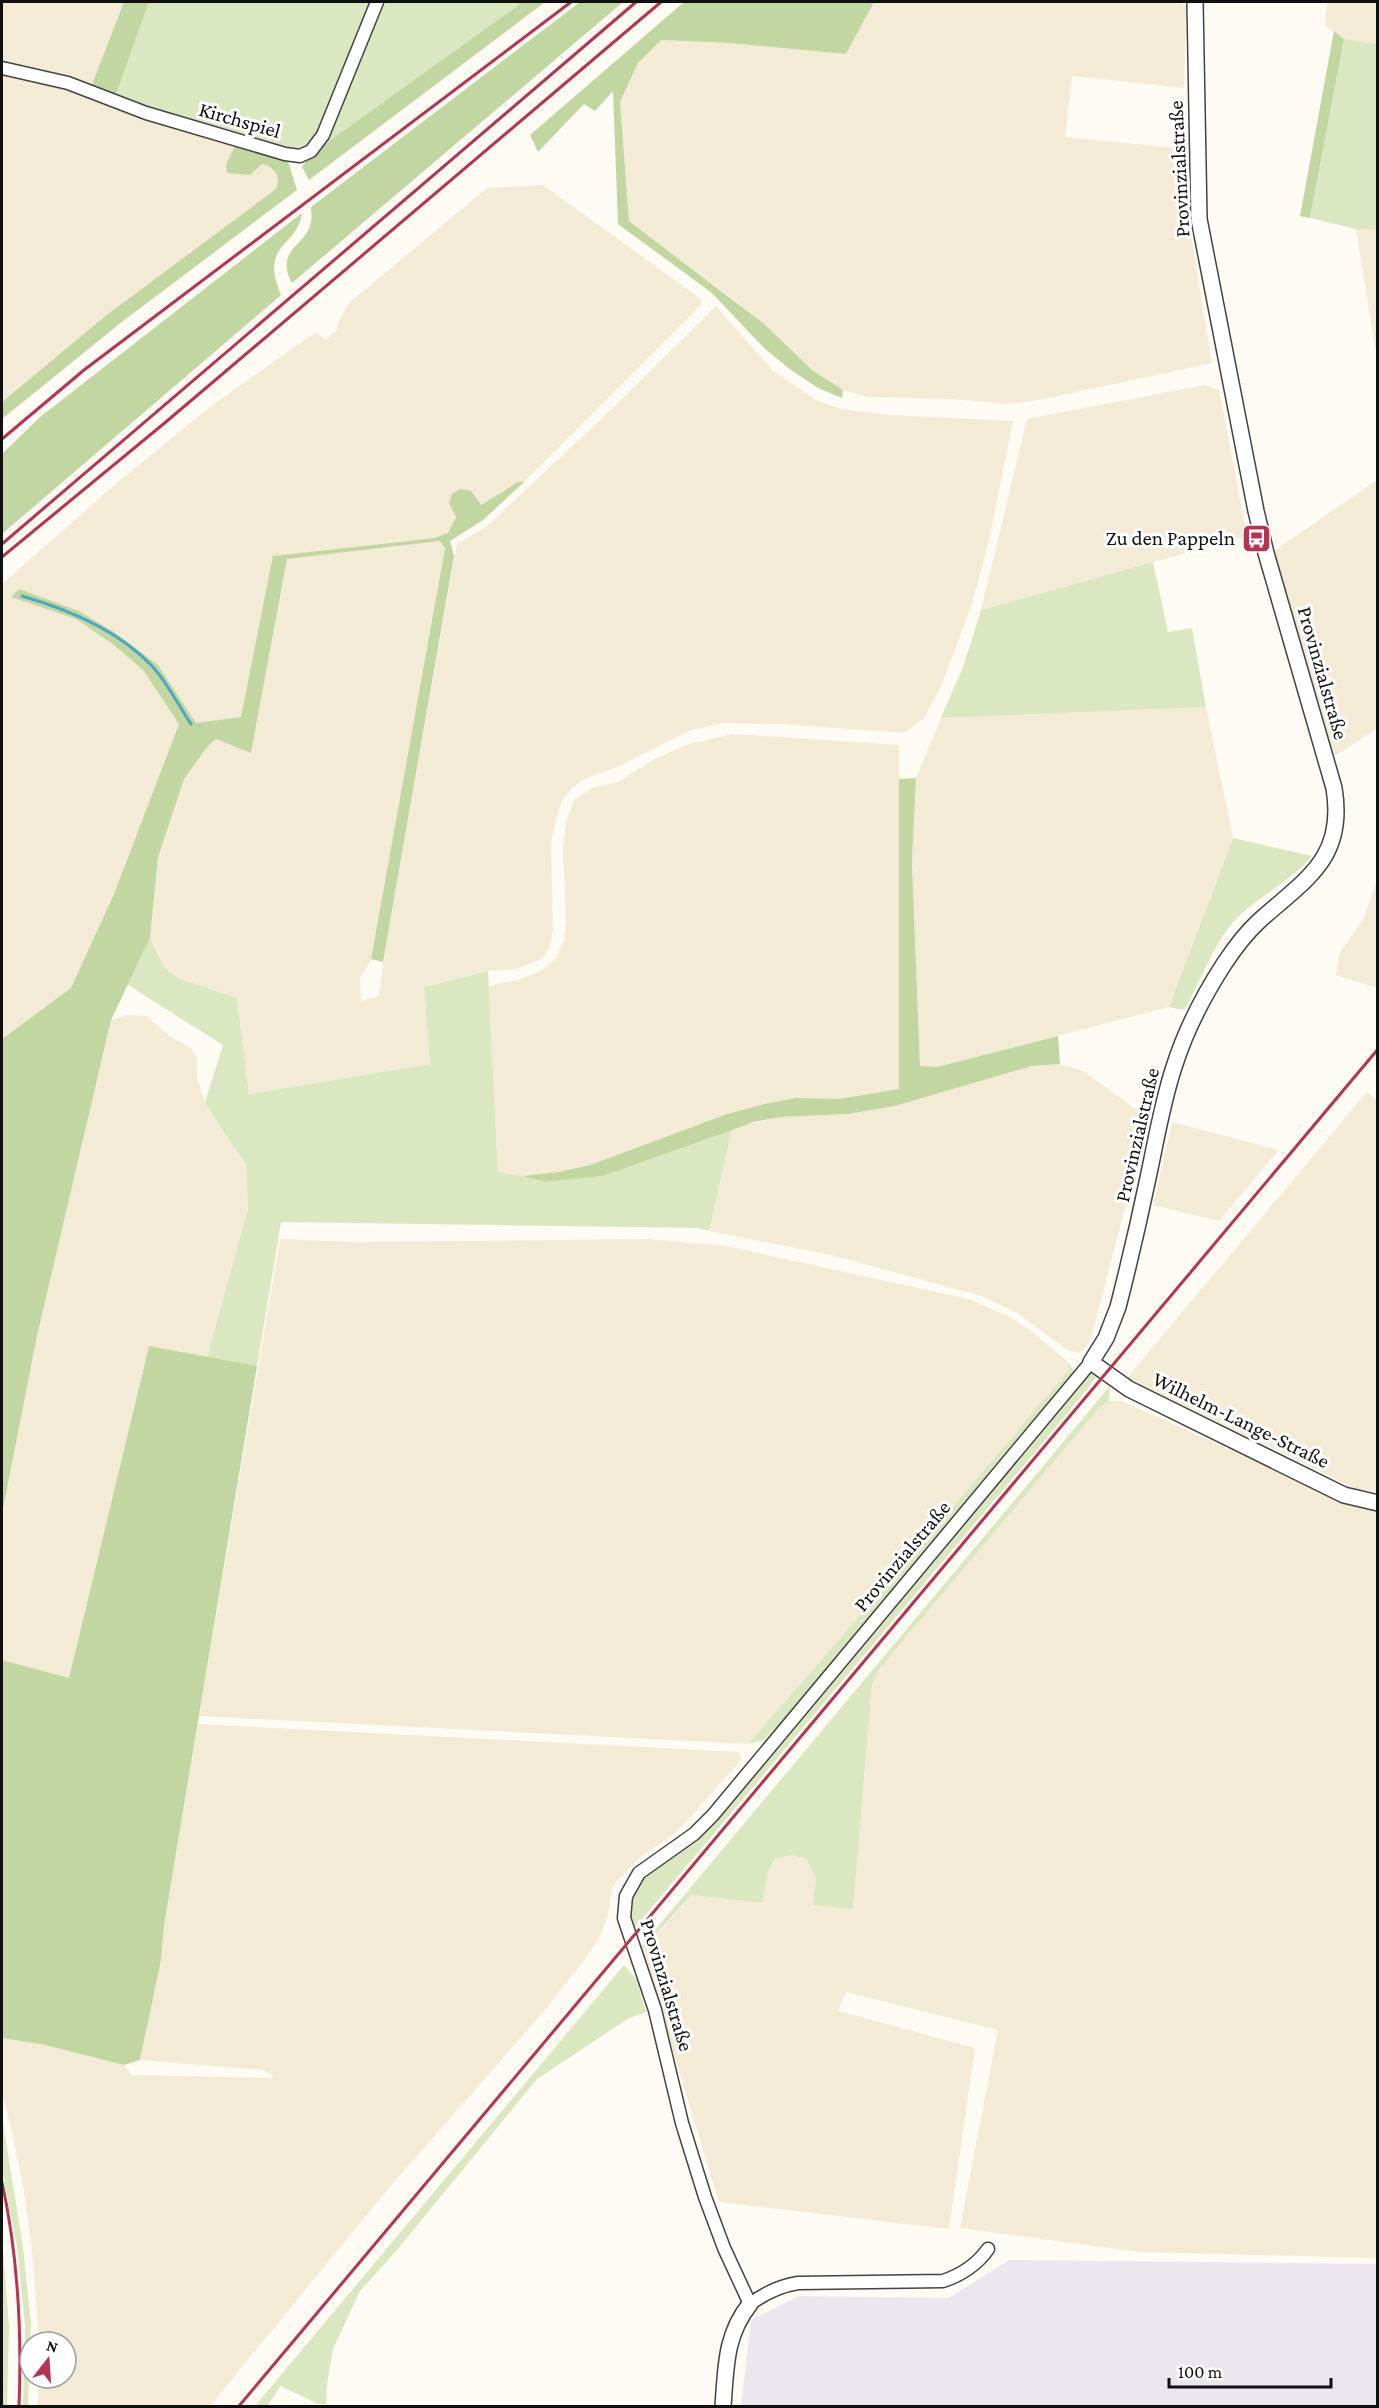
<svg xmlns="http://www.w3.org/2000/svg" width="1379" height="2408" viewBox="0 0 1379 2408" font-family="'Crimson Pro',serif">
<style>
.industrial{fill:#ece6ee}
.farmland{fill:#f3ebd6}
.green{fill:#dbe7c0}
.forest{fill:#c2d6a1}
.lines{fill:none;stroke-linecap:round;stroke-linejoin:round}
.stream{stroke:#4ba8c2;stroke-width:3}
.minor-casing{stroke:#434343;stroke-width:15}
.tertiary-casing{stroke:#434343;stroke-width:18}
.minor{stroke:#fff;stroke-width:12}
.tertiary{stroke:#fff;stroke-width:15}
.rail{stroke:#b53451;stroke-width:3}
.labels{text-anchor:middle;stroke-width:6;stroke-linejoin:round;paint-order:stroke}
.street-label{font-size:21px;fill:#101010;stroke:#fff}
.poi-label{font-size:21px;fill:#101010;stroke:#fff;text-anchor:end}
</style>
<rect width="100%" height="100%" fill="#fefbf5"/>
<!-- industrial -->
<path class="industrial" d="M1009,2260L1377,2264V2406H741L751,2320L799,2296L949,2298Z"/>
<!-- farmland -->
<path class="farmland" d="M2,2H124L91,87L2,62Z
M874,2H1179L1186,6L1184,88L1072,76L1065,137L1185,149L1187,212L1212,363L1039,400L1008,404L952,399L868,397L843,390L812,370L737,302L629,221L620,102L638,63L650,48L661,40L729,43L846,54Z
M1327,2H1377V44L1344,39L1325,26Z
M2,71L49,81L236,144L226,164L227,173L249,175L262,164L272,167L276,172L279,182L276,189L104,317L2,402Z
M543,185L701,299V305L524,482L507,488L481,505L475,499L449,503L456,516L448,534L435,538L274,556L242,717L196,723L158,665L114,632L79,611L12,597L76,619L114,645L143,670L179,724L114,894L71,988L2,1039V584L119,481L215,403L316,332L325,340L336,331L339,321L349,303L487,188Z
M1356,229L1377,230V359Z
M716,306L773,371L816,400L841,409L889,415L1013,421L989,540L972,604L941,686L925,717L904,733L783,724L722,723L689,731L617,767L584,779L571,789L562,800L556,820L551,843L553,931L549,948L541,959L516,969L488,971L424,987L430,1064L249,1094L237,998L178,978L164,967L150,938L158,857L184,779L207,747L216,739L251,753L287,559L441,541L445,548L371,959L360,978L361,1001L379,996L383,962L457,544L487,526L611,410Z
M1205,385L1219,390L1247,536L981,610L1027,419Z
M1377,480V729L1333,757L1271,553Z
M1206,707L1233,838L1169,1007L937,1067L920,1066L912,862L916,778L941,718Z
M732,734L899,745L900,1089L839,1099L795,1098L764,1104L727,1114L590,1165L559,1172L522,1176L498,1172L489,986L517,980L541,971L556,958L564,941L566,922L563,847L566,822L574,800L592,788L618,782L655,759L686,745Z
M1377,881V988L1336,975L1340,952L1363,920Z
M128,1015L146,1016L170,1036L191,1048L197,1057V1079L205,1102L228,1139L246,1163L248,1209L207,1357L149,1346L69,1678L2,1660V1514L37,1336L111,1020Z
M1060,1064L1083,1071L1148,1118L1092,1335L1088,1345L1079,1353L1067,1350L1019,1314L982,1296L831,1255L709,1231L732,1128L780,1117L848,1114L895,1106L1032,1066Z
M1367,1092L1377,1100V1492L1356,1489L1127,1378Z
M1172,1122L1279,1150L1219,1221L1153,1205Z
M280,1239L352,1242L648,1239L726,1246L968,1299L1010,1317L1031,1331L1067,1361L1069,1370L896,1574L748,1744L199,1716Z
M1109,1401H1122L1349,1503L1377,1508V2258L1141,2252L960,2228L998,2030L846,1992L838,2011L975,2048L949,2229L719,2202L642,1949L665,1926L691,1895L762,1903L768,1872L776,1859L791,1855L806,1859L817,1878L853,1909L872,1685L880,1668L1100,1407Z
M198,1724L738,1752L742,1759L685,1823L674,1834L643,1855L616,1882L612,1890L608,1915L598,1940L582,1963L538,2018L387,2190L210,2406H38L39,2378H66V2342H39L32,2250L23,2186L9,2118L2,2093V2038L45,2045L124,2065L132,2075L272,2078L273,2075L262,2070L140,2060L161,1960L164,1926Z"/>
<!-- green -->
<path class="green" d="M149,2H372L318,132L305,148L287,149L222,132L115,97Z
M379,2H523L321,149L330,129Z
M1344,39L1377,44V230L1356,229L1310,218Z
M1153,562L1168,632L1192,628L1206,707L941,718L963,667L981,610Z
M1233,838L1312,856C1292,880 1264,893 1241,914C1217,936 1202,977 1187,1006L1183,1010L1169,1007Z
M150,938L164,967L178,978L237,998L249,1094L430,1064L424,987L488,971L498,1172L522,1176L545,1182L603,1176L732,1129L709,1231L698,1228L281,1222L257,1366L207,1357L248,1209L246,1163L228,1139L205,1102L223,1045L128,985Z
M1067,1361L1074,1371L1073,1375L782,1721L764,1740L748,1744L896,1574L1069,1370Z
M1093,1373L1098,1375L1066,1415L631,1932C623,1878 647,1876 684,1848C697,1839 709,1823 720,1811L1089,1374Z
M1110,1386L1109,1401L1100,1407L880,1668L872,1685L853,1909L813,1905L816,1878L806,1859L791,1855L775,1859L768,1872L762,1903L691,1895L644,1948H640Z
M624,1965L637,1980L646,2012L629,2018L537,2079L397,2250L360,2291L333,2349L327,2384L326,2404H318L281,2386L267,2406H255Z
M2,2117L23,2247L31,2323L28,2406H23L25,2325L17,2247L2,2169Z
M2,2236L9,2326L7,2406H2Z"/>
<!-- forest -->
<path class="forest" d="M124,2H149L115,97L91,87Z
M523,2H545L309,180L302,167L310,155Z
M580,2H623L292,283C274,249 306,247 311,222C312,217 311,211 311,207Z
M684,2H874L846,54L729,43L661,40L638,63L620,102L629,221L763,323L812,370L843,390L842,398L818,388L791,370L764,348L712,293L618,224L613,91L595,111L584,104L538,152L530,135Z
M1334,31L1344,39L1310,218L1300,216Z
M236,144L287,158L297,190L123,321L2,419V402L104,317L276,189C281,176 275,167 262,164L250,175L227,173L226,164Z
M302,213C297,249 259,242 281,295L2,534V454L40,417Z
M518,482H524L483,520L450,541L454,556L383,962L371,959L445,548L440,541L287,559L251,753L216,739L207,747L184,779L158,857L150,938L111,1020L37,1336L2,1514V1039L71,988L114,894L179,724L143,670L114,645L76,619L11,597L19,589L79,611L114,632L158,665L196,723L241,717L273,556L435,538L448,533L456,517L449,503L452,494L460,489L471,491L481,505Z
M916,778L912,862L920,1066L937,1067L1058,1036L1060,1064L1032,1066L895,1106L848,1114L780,1117L754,1122L603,1176L545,1182L522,1176L559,1172L590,1165L727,1114L764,1104L795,1098L839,1099L899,1089V779Z
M149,1346L257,1366L164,1926L161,1960L140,2060L124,2065L45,2045L2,2038V1660L69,1678Z"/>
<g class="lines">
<!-- stream -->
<path class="stream" d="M22,596C67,609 119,631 152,666C167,682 178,705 191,724"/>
<defs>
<path id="minor" d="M2,68L68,83L146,113L285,154L300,156L311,151L323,135L377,2
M988,2249C976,2266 961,2275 943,2281L798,2283C779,2286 765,2293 750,2304L724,2248L705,2197L682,2123L655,2010L624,1918L626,1896L639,1873L694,1834L713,1815L1091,1362"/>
<path id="tertiary" d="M1195,2L1199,219L1256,511L1266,553L1334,788C1346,860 1304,880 1258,922C1245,934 1234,949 1224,964C1204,995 1185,1032 1174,1067C1162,1103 1156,1141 1148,1178C1139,1221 1129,1264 1118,1307L1106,1338L1091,1362L1129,1389L1344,1495L1378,1503
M723,2406C726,2368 725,2335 750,2304"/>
</defs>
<!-- minor casing -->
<use href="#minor" class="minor-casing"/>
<!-- tertiary casing -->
<use href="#tertiary" class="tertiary-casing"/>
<!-- minor -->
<use href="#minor" class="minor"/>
<!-- tertiary -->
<use href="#tertiary" class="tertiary"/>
<!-- rail -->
<path class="rail" d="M2,439L84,370L571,2
M2,544L636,2
M2,557L167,421L661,2
M2,2182C18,2256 22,2331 19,2406
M239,2406L1378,1049"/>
</g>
<!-- icons -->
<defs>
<symbol id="bus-square" viewBox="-11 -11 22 22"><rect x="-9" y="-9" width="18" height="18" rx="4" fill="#b53451" stroke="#fff"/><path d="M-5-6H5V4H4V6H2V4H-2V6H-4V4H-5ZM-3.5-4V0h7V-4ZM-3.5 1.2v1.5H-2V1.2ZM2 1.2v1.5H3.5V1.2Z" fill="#fff"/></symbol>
</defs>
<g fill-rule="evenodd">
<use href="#bus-square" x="1240" y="522" width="33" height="33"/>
</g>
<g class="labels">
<!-- street labels -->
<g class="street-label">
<text transform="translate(240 120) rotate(16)" y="7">Kirchspiel</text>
<text transform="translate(1179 169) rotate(-93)" y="7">Provinzialstraße</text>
<text transform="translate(1323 673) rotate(74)" y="7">Provinzialstraße</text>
<text transform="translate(1137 1135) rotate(-77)" y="7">Provinzialstraße</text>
<text transform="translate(1241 1420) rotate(26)" y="7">Wilhelm-Lange-Straße</text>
<text transform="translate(902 1556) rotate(-50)" y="7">Provinzialstraße</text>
<text transform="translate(667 1985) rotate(73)" y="7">Provinzialstraße</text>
</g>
<!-- poi labels -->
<g class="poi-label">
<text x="1235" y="545">Zu den Pappeln</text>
</g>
</g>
<!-- border -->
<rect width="1379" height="2408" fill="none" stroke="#101010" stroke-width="6"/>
<!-- north arrow -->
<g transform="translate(48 2360) rotate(17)"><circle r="28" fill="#ffffff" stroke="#9f9f9f" stroke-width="1.5"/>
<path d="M0-4.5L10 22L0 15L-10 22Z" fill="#b53451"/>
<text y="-9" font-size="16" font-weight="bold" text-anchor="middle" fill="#101010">N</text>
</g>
<!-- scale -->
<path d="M1169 2378v9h162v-9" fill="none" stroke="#101010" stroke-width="3"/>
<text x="1178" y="2378" font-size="18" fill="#101010" stroke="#ffffff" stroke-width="4.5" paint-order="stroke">100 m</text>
</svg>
